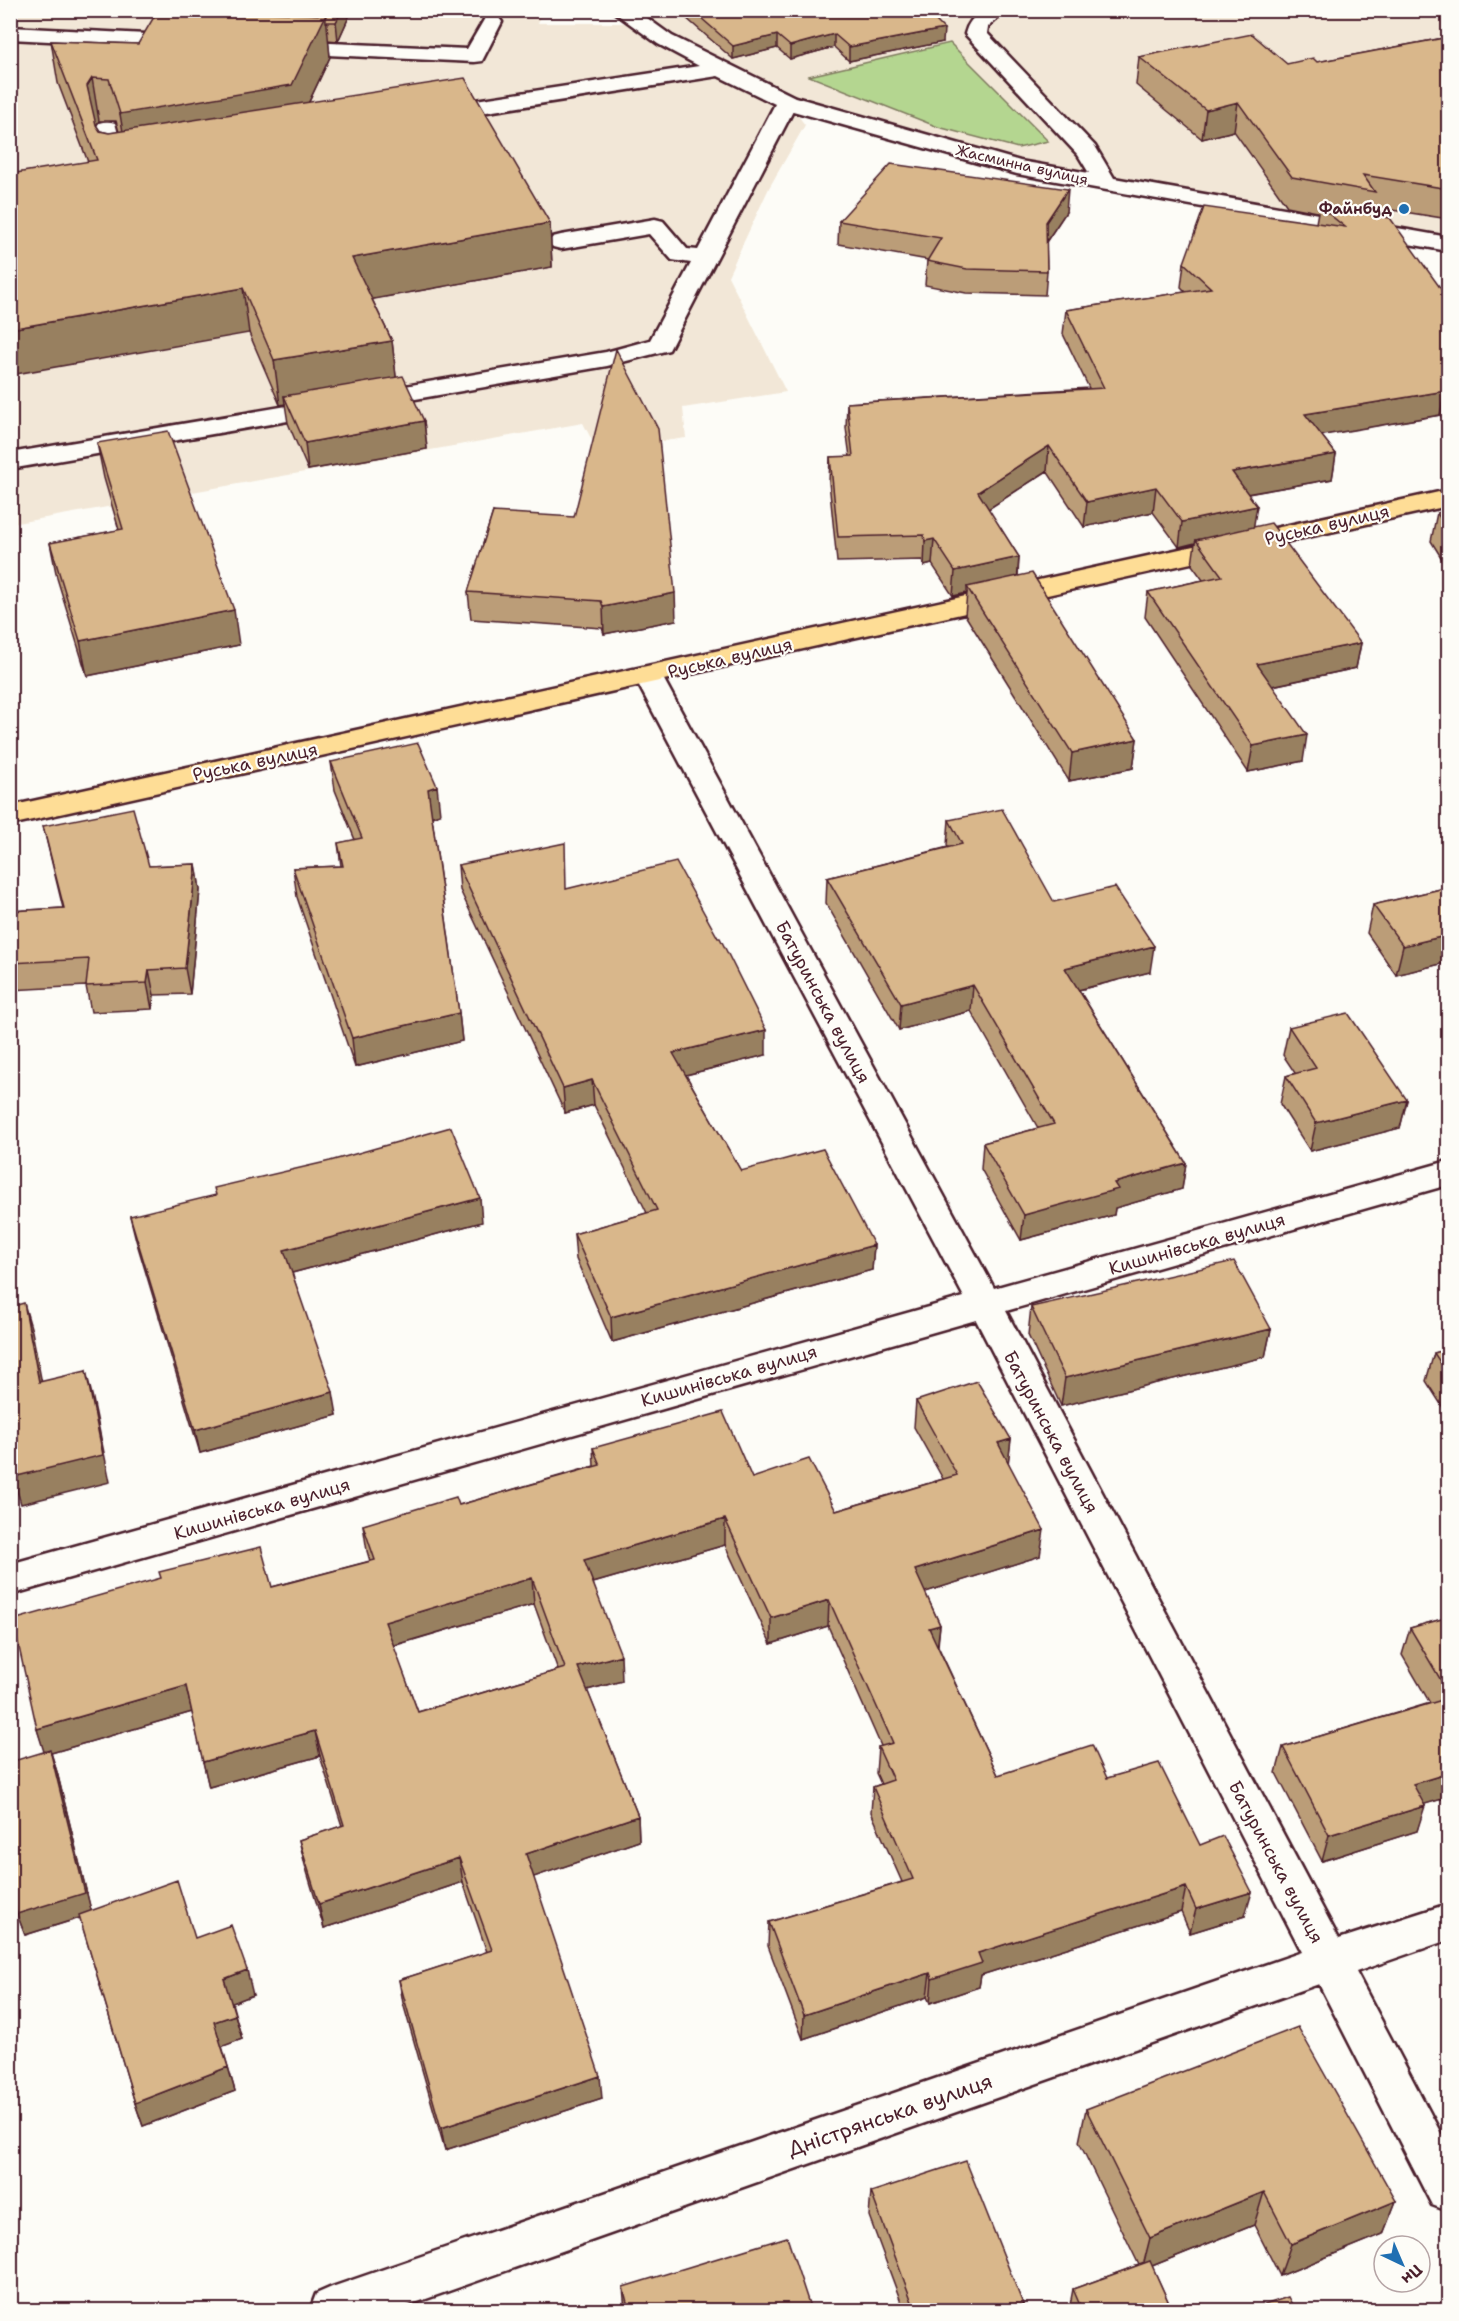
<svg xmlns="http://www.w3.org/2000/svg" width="1459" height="2321" viewBox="0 0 1459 2321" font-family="'Shantell Sans',sans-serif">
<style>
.built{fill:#f2e7d7;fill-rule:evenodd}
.green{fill:#b4d690;stroke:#7f7a5e;stroke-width:1.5}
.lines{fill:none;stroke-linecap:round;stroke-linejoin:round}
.minor-casing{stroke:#4a1f2b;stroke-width:5}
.major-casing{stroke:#4a1f2b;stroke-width:5}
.minor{fill:#fdfcf7;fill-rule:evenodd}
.major{fill:#fedd96;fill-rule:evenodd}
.wall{fill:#bb9d78;stroke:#4a1f2b;stroke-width:1.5;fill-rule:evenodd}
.shaded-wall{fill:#988061;stroke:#4a1f2b;stroke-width:1.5}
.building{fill:#d9b78b;stroke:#4a1f2b;stroke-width:1.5;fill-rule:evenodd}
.poi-dot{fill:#1f6fb2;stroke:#fdfcf7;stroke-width:2}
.labels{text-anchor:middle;stroke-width:4.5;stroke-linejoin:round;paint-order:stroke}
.far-street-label{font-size:15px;fill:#4a1f2b;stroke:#fdfcf7}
.far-poi-label{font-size:15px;font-weight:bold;fill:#4a1f2b;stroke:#fdfcf7;text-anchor:end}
.street-label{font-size:18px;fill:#4a1f2b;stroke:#fdfcf7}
.near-street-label{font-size:21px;fill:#4a1f2b;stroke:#fdfcf7}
</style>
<rect width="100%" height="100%" fill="#fdfcf7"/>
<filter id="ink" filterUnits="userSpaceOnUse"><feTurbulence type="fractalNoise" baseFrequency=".0167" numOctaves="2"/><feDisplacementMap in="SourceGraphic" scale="12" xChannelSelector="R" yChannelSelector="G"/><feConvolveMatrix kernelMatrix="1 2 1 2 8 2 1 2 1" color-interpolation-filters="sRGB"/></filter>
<g filter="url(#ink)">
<!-- built -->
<path class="built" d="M543,10L538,23H640L622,11H1448V242L1017,166L788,102L805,125L769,188L728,276L786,392L683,408L686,438L597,450L583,423L11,524V11ZM810,77L1047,141L1018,148L938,127Z"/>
<!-- green -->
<path class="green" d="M950,43L1048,141L1018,148L938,127L809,76Z"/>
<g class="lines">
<defs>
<path id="minor" d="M611,10H636L672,36L795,97L1020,161L1089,173L1078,155L965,34C971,11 987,10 1007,10L988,27L987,33L1095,146L1114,178L1448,237V251L1017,174L793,111L669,350L607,366L10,469V453L606,352L650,340L691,263L672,260L649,234L561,249L553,247L549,242L553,237L561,235L655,219L663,221L687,249L698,250L775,104L718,76L436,120L428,118L425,113L428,108L436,106L699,66L658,44Z
M492,16L499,18L502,22L482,61L474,62L285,53L277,52L274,47L277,42L285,41L467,49L485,18Z
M10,27L185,36L192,38L196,42L192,46L185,48L10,39Z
M107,121L115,123L125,159L133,161L136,166L133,171L116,174L108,172L105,167L96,128L99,123Z
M648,667L658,670L662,676L994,1288L1448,1161V1185L1006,1311L1339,1939L1448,1904V1940L1356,1972L1448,2147V2211L1432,2205L1319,1984L395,2310H310L316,2294L332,2287L1302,1952L976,1320L10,1595V1564L964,1297L634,676L638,670Z"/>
<path id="major" d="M1448,490V506L10,825V806Z"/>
</defs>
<!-- minor casing -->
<use href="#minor" class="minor-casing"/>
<!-- major casing -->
<use href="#major" class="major-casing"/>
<!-- minor -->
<use href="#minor" class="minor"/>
<!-- major -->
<use href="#major" class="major"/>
</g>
<!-- wall -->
<path class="wall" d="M352,10L338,41L328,40L330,57L309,102L550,223L552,267L372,299L392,341L396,377L424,421L427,449L308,470L288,423L285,404L280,405L249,333L88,162L58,83L51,41L138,44L186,12ZM99,121H116L119,132L109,133L100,131L96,125Z
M677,10H925L943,42L849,61L834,47L790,59L777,48L733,59Z
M1449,37V219L1373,207L1371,215L1449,300V425L1440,415L1321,435L1336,454L1332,479L1248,494L1254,527L1361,643L1356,668L1272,686L1303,761L1248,772L1145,617L1148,592L1203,580L1192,565L1195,543L1179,547L1153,512L1084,527L1047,471L988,509L1019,557L1018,576L1137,739L1133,768L1069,781L965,615L967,593L953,596L932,564L924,566L922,560L837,562L829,482L830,457H850L846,428L847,403L1089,388L1063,334L1066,310L1186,292L1181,287L1184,263L1316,223L1318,212L1287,206L1234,131L1202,139L1136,85L1139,57L1287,64L1317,62Z
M1066,212L1046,242L1047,271L1045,295L966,293L925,285L927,261L928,260L838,244L839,221Z
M97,443L239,645L87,676L57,578L50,543L119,530L104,478Z
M1449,511V570L1431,541L1437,513Z
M493,512L676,620L604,634L602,628L471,619L468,592Z
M331,762L440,814L432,817L459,1013L462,1041L355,1067L297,897L293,868L341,866L338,843L355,840L335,790Z
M949,820L1054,902L1150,972L1079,990L1186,1163L1182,1189L1115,1208L1114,1215L1021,1240L981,1169L983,1143L1038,1128L971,1011L899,1030L826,903L827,878L948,847L947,845Z
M43,826L149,866L196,864L200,890L190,994L154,995L152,1009L91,1012L86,986L10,990V911L63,908Z
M458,865L567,889L766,1055L686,1075L741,1171L874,1245L872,1270L612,1342L576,1259L574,1234L647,1213L594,1105L565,1113L460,890Z
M1449,887V962L1396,975L1367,933L1373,905Z
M1289,1027L1407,1100L1400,1128L1310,1151L1280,1104L1286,1076L1295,1073L1283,1055Z
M130,1216L482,1222L292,1273L337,1415L200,1453L136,1240Z
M1031,1307L1271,1329L1265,1357L1061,1406L1028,1335Z
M1449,1349V1417L1426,1381L1434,1353Z
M916,1401L1011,1439L1008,1462L1040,1556L925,1592L940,1625L938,1646L998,1775L1107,1778L1200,1845L1245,1916L1190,1933L1181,1912L981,1975L979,1987L930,2003L927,1997L803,2039L768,1946L769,1922L902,1882L871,1812L873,1787L881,1784L876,1773L878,1747L881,1746L828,1626L771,1644L725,1545L593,1583L622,1681L587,1690L638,1816L639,1841L533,1877L602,2099L445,2150L403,2003L399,1980L487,1952L463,1882L324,1928L305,1865L299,1840L342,1826L320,1756L209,1787L192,1712L51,1753L57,1772L91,1911L195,1938L253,1995L232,2003L242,2039L222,2046L235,2091L143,2126L135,2103L80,1918L25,1935L17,1914L45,1752L37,1729L272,1587L370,1561L367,1551L363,1525L459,1505L594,1466L593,1448L752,1478L836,1511L943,1479L914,1427ZM534,1604L558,1670L418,1712L393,1646Z
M1449,1617V1797L1424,1804L1417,1831L1322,1861L1276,1773L1283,1747L1430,1703L1402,1655L1410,1628Z
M1086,2109L1396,2201L1383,2234L1280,2276L1254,2225L1152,2266L1172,2310H1069L1073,2289L1139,2265L1079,2142Z
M871,2192L1023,2304L1022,2310H904L869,2216Z
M623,2287L811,2310H625Z"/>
<!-- shaded-wall -->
<path class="shaded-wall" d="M342,10H352L338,41L336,22Z
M326,15L330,57L297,127L127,156L120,114Z
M944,29L943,42L849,61V47Z
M834,34V47L790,59V46Z
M777,35V48L733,59V46Z
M92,78L99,121L94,129L87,86Z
M1238,102L1234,131L1202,139L1206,110Z
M1068,189L1066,212L1044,245L1046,222Z
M550,223L552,267L357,302L352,258Z
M243,288L249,333L10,375V329Z
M392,341L397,385L284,396L285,404L280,405L274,360Z
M1445,391L1440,415L1301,439L1305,414Z
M424,421L427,449L308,470L305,443Z
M1049,446L1047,471L976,517L978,492Z
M1336,454L1332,479L1229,497L1232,472Z
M1156,487L1153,512L1084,527L1087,502Z
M1257,506L1253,530L1196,540L1195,543L1179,547L1182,522Z
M934,539L932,564L924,566L925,541Z
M1019,557L1017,582L967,587V593L953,596L955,571Z
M675,593L676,620L604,634L603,607Z
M234,610L239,645L87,676L80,641Z
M1361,643L1356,668L1253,690L1257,664Z
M1307,735L1303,761L1248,772L1253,746Z
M1137,739L1133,768L1069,781L1072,753Z
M437,786L440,814L430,817L428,789Z
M196,864L200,890L190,994L185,968Z
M1449,935V962L1396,975L1403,946Z
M1154,946L1150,972L1062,994L1065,968Z
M149,970L154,995L152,1009L147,983Z
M973,985L971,1011L899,1030L901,1004Z
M459,1013L462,1041L355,1067L352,1038Z
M766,1030V1055L673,1078V1053Z
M592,1080L594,1105L565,1113L563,1088Z
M1407,1100L1400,1128L1310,1151L1316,1123Z
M1186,1163L1182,1189L1115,1208L1114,1215L1021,1240L1024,1215L1114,1183Z
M480,1198L482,1222L288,1274L284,1250Z
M874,1245L872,1270L612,1342L611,1317Z
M24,1303L32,1331L47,1410L39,1382Z
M1271,1329L1265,1357L1061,1406L1065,1378Z
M86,1371L93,1399L110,1482L21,1504L13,1477Z
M333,1392L337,1415L200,1453L195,1430Z
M1011,1439L1008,1465L998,1443Z
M725,1519V1545L586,1585L584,1560Z
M1044,1530L1040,1556L913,1596L915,1570Z
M532,1578L534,1604L388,1647L385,1622Z
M829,1600L828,1626L771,1644V1618Z
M940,1625L937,1650L929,1628Z
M621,1655L622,1681L579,1692L578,1667Z
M186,1686L192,1712L51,1753L57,1772L92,1914L25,1935L17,1914L45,1755L37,1729Z
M315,1731L320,1756L209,1787L203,1762Z
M1449,1773V1797L1405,1810L1413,1784Z
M1425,1806L1417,1831L1322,1861L1329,1835Z
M638,1816L639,1841L528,1879L526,1854Z
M459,1858L463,1882L324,1928L319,1904Z
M1186,1887L1181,1912L981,1975L979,1987L930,2003L932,1979L978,1953Z
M1252,1892L1245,1916L1190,1933L1196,1909Z
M247,1970L253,1995L230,2004L224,1979Z
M930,1973L927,1997L803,2039L804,2015Z
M235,2015L242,2039L221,2047L214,2022Z
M228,2067L235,2091L143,2126L135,2103Z
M600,2076L602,2099L445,2150L441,2128Z
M1264,2192L1254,2225L1142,2270L1150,2238Z
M1396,2201L1383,2234L1280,2276L1291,2244Z
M1023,2304L1022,2310H1002Z"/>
<!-- building -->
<path class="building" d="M158,10L186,12L187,10H226L326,15L292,85L120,114L109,79L92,78L87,86L96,125L100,131L109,133L465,78L550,223L352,258L392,341L274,360L243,288L10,329V174L97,160L51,41L138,44Z
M226,10H342L336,22H326V15Z
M692,10H925L944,29L849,47L834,34L790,46L777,35L733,46Z
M1252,34L1287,64L1313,58L1317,62L1449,37V189L1363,175L1375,192L1292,177L1238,102L1206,110L1139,57Z
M891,164L1068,189L1046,222L1047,271L967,269L927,261L941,238L839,221Z
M1319,206L1390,218L1449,300V395L1445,391L1305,414L1336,454L1232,472L1257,506L1182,522L1156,487L1087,502L1049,446L978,492L1019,557L955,571L934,539L925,541L924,535L838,537L830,457L853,456L847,403L1104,388L1066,310L1211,288L1184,263L1204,207L1345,227Z
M616,349L658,429L675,593L603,607L601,601L468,592L493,512L574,517Z
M403,376L424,421L305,443L284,396Z
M168,431L234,610L80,641L50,543L123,529L97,443Z
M1449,511V532L1437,513Z
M1271,523L1361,643L1257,664L1307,735L1253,746L1148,592L1222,576L1196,540Z
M1032,573L1137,739L1072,753L967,587Z
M418,743L437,786L428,789L459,1013L352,1038L293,868L343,866L338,843L362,838L331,762Z
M133,808L149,866L196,864L185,968L149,970L147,983L86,986L89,959L10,963V911L64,908L43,826Z
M1002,809L1054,902L1115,887L1154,946L1065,968L1186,1163L1114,1183L1118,1189L1024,1215L983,1143L1054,1124L973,985L901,1004L827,878L962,844L949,820Z
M565,843L566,889L676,862L718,938H720L766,1030L673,1053L741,1171L823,1149L874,1245L611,1317L574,1234L657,1210L592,1080L563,1088L458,865Z
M1449,887V935L1403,946L1373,905Z
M1348,1013L1407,1100L1316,1123L1286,1076L1316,1068L1289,1027Z
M451,1127L480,1198L284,1250L333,1392L195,1430L130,1216L216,1195L214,1188L330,1161Z
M1234,1261L1271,1329L1065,1378L1031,1307Z
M24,1303L39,1382L86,1371L103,1455L13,1477L10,1465V1307Z
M1449,1349V1376L1434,1353Z
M977,1381L1011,1439L998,1443L1044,1530L915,1570L940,1625L929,1628L998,1775L1092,1745L1107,1778L1159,1763L1200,1845L1223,1836L1252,1892L1196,1909L1186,1887L978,1953L982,1963L932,1979L930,1973L804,2015L769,1922L913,1879L873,1787L893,1780L878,1747L893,1743L829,1600L771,1618L725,1519L584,1560L621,1655L578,1667L638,1816L526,1854L600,2076L441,2128L399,1980L492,1950L459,1858L319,1904L299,1840L344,1825L315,1731L203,1762L186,1686L37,1729L13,1620L161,1578L159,1572L261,1547L272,1587L375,1560L363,1525L456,1497L459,1505L600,1465L593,1448L723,1412L752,1478L809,1459L836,1511L957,1475L916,1401ZM532,1578L565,1668L418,1712L385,1622Z
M1449,1617V1694L1410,1628Z
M1449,1698V1773L1413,1784L1425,1806L1329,1835L1283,1747Z
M50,1750L85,1893L17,1914L10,1884V1762Z
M177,1880L195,1938L231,1925L247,1970L224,1979L235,2015L214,2022L228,2067L135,2103L79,1915Z
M1298,2027L1396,2201L1291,2244L1264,2192L1150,2238L1086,2109Z
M966,2161L1023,2304L1002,2310H915L871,2192Z
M787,2237L811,2310H629L623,2287Z
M1150,2261L1172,2310H1082L1073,2289Z
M1288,2297L1295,2310H1250Z"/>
</g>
<!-- markers -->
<circle class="poi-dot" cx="1404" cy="209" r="6"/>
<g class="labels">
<!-- far-street labels -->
<g class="far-street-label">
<text transform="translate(1022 165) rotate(13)" y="5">Жасминна вулиця</text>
</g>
<!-- far-poi labels -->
<g class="far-poi-label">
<text x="1392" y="214">Файнбуд</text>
</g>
<!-- street labels -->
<g class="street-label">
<text transform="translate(1327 525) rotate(-13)" y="6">Руська вулиця</text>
<text transform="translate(730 658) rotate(-13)" y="6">Руська вулиця</text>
<text transform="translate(255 762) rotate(-12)" y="6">Руська вулиця</text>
<text transform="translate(823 1002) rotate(62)" y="6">Батуринська вулиця</text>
<text transform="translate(1197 1244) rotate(-16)" y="6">Кишинівська вулиця</text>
<text transform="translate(729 1376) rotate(-16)" y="6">Кишинівська вулиця</text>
<text transform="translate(1051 1432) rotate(62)" y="6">Батуринська вулиця</text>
<text transform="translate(262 1509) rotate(-16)" y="6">Кишинівська вулиця</text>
<text transform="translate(1276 1862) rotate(62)" y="6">Батуринська вулиця</text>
</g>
<!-- near-street labels -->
<g class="near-street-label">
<text transform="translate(890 2115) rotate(-19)" y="7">Дністрянська вулиця</text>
</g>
</g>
<!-- margin -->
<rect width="1459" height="2321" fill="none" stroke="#fdfcf7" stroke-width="36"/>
<rect x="18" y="18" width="1423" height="2285" fill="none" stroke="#4a1f2b" stroke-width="2" filter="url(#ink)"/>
<!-- north arrow -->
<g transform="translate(1402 2264) rotate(136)"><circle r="28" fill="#fdfcf7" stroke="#b5a4a5" stroke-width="1.5"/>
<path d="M0-4.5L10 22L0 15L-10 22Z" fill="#1f6fb2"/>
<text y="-9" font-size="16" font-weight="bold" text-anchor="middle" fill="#4a1f2b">Пн</text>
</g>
</svg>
